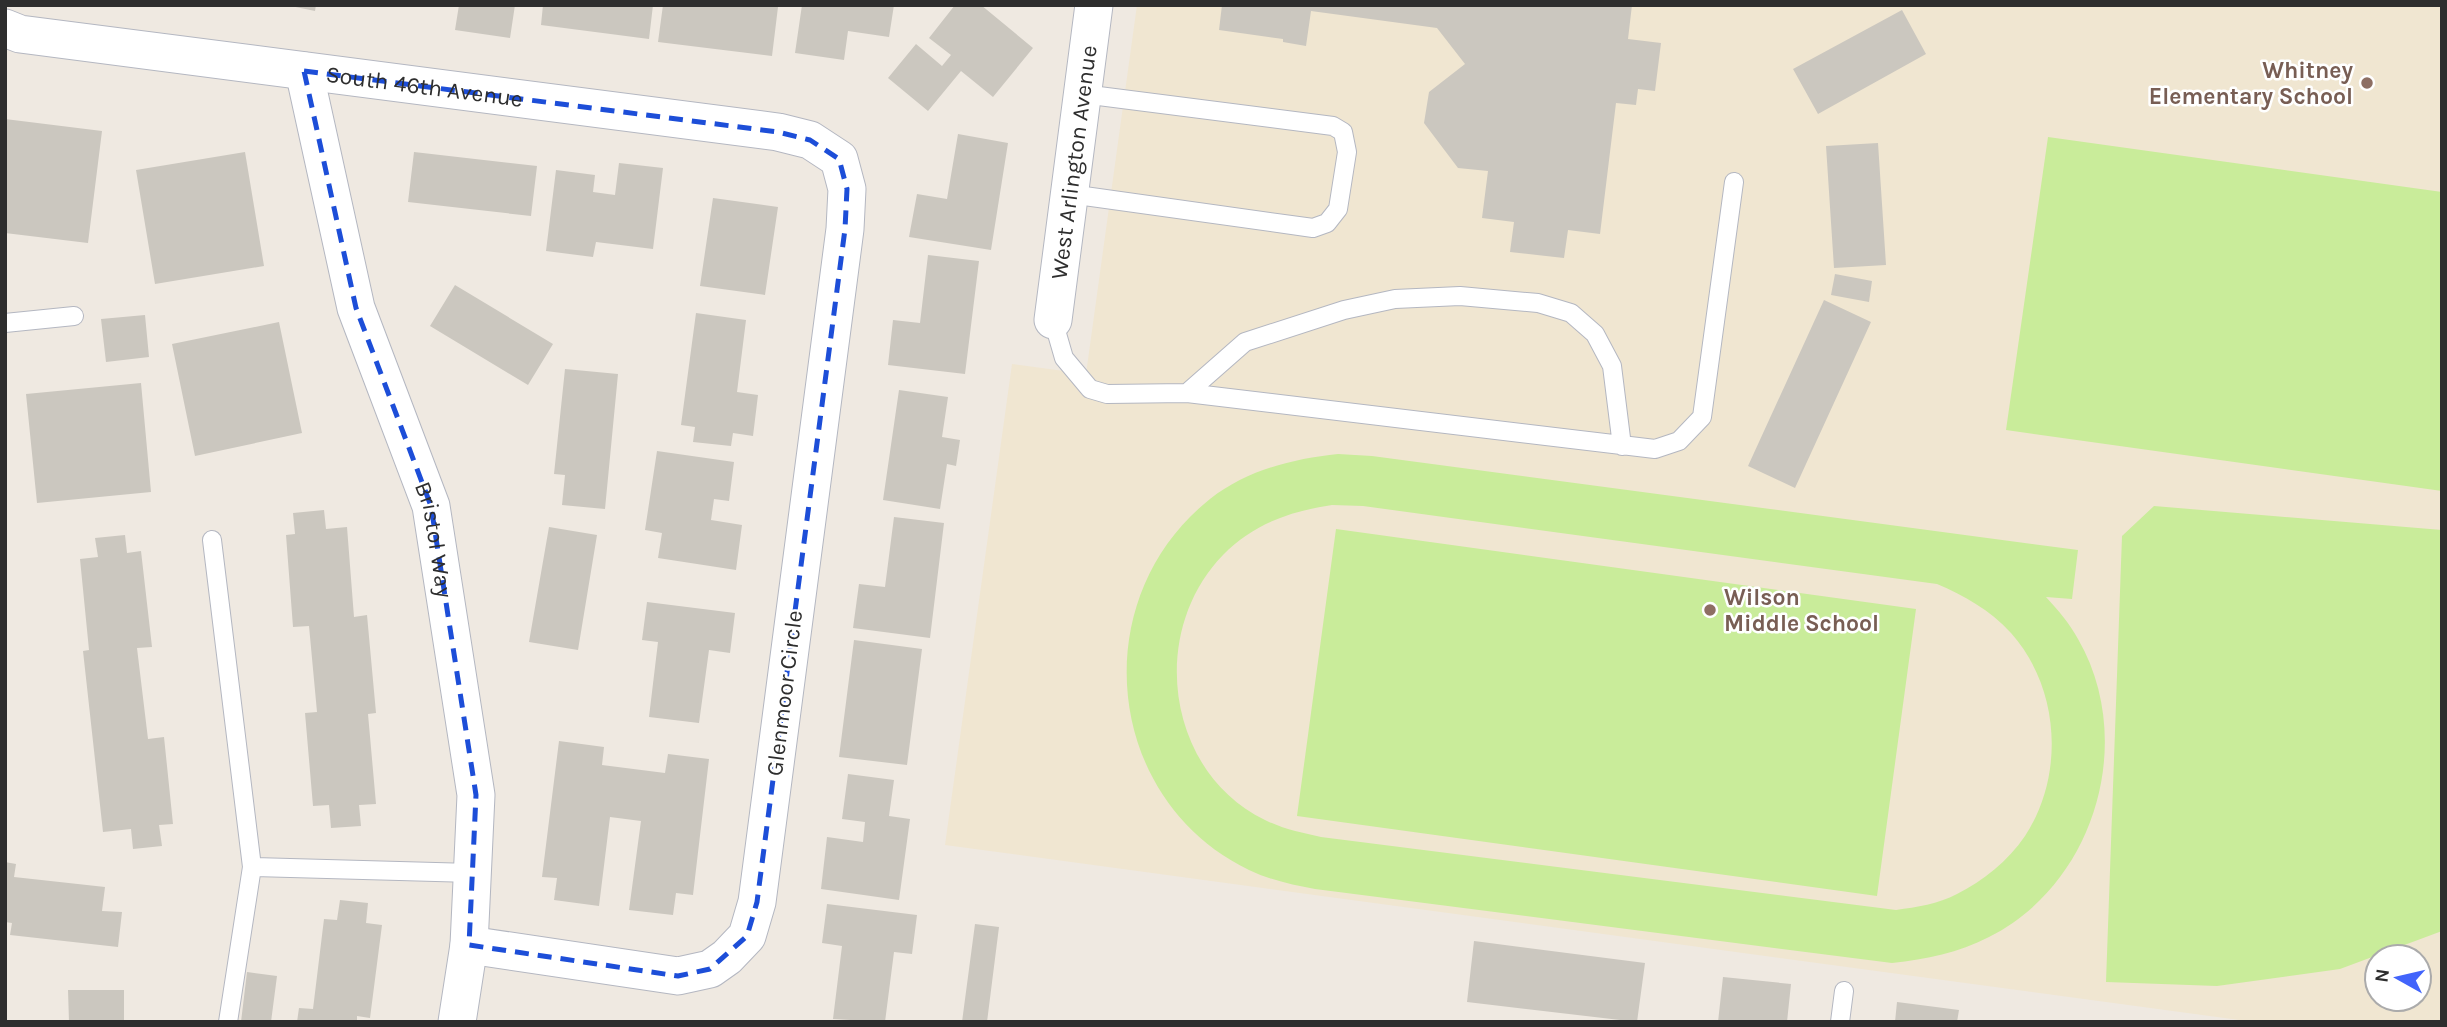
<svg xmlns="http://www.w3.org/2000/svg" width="2447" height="1027" viewBox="0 0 2447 1027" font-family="Karla,sans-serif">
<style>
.education{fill:#f0e6d1;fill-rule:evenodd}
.pitch{fill:#c9ec9a;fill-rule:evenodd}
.building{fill:#cbc7bf}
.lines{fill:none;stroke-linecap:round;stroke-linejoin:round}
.lane-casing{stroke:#b4b7c1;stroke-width:20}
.street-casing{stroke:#b4b7c1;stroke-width:39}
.lane{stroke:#fff;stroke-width:18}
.street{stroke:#fff;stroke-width:37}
.marked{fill:none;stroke:#1d4ed8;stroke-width:5;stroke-dasharray:14 9;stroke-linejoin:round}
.education-dot{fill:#8d6e63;stroke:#fff;stroke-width:2.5}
.labels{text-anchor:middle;stroke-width:5;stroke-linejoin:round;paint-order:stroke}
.education-label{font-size:23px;font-weight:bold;fill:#785e54;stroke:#fff;text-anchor:end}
.street-label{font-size:23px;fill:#2e2e2e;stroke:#fff}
</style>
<rect width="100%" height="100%" fill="#efe9e1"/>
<!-- education -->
<path class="education" d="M1137,5H2442V1022H2254L945,845L1012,364L1086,374ZM2377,957H2419V999H2377Z"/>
<!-- pitch -->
<path class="pitch" d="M2048,137L2442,192V491L2006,430Z
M1338,454L1372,456L2078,550L2072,599L2046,597C2058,610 2070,624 2078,639C2137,741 2095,884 1989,937C1958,953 1927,959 1892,963L1315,889C1293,885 1270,880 1249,870C1104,800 1084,599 1210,499C1247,470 1292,459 1338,454ZM1332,505L1363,506L1937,584C1965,596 1990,610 2011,633C2060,688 2065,775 2025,836C2008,861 1983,881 1957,894C1938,904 1917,907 1896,910L1321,837C1302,833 1283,829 1265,820C1166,772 1148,632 1223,555C1253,524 1291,511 1332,505Z
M2154,506L2442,530V931L2340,969L2217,986L2106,982L2122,536Z
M1336,529L1916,609L1877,896L1297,816Z"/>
<!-- building -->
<path class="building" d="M286,5H316L315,11Z
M459,5H515L510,38L455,30Z
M543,5H653L649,39L541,25Z
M663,5L778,7L772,56L658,42Z
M802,5H894L889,37L848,31L844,60L795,53Z
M955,5H981L1033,48L993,97L961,71L928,111L888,78L916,44L942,66L951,55L929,38Z
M1222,5H1632L1628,39L1661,43L1655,91L1638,89L1636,105L1616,103L1600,234L1568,230L1564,258L1510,252L1514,222L1482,218L1488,171L1458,168L1424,123L1429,92L1465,64L1437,28L1311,11L1306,46L1283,42V39L1219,30Z
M1902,10L1926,54L1818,114L1793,69Z
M5,119L102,131L88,243L5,233Z
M958,134L1008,143L991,250L909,237L917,194L947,199Z
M1878,143L1886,265L1834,268L1826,146Z
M245,152L264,266L155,284L136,170Z
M414,152L537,166L531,216L408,202Z
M619,163L663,168L653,249L596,242L593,257L546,251L556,170L595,175L593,192L615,195Z
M713,198L778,207L765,295L700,286Z
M928,255L979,261L965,374L888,365L893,320L920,323Z
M1835,274L1872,281L1869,302L1831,295Z
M455,285L553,344L528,385L430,326Z
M1824,300L1871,322L1795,488L1748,466Z
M696,313L746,320L737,392L758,395L753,436L733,433L731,446L693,442L695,427L681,425Z
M145,315L149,357L106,362L101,319Z
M279,322L302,433L195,456L172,344Z
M565,369L618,374L605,509L562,505L565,475L554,474Z
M141,383L151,492L37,503L26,394Z
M899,390L948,397L942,437L960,440L956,466L947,464L940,509L883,500Z
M657,451L734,462L729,501L714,499L711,520L742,525L736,570L658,558L662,533L645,530Z
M324,510L326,529L347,527L354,617L367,615L376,713L368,714L376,804L359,805L361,826L331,828L329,805L313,806L305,713L317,712L309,626L293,627L286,535L295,534L293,513Z
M894,517L944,523L930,638L853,628L859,584L885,587Z
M549,527L597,535L578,650L529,642Z
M125,535L127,553L141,551L152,647L137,648L148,739L164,737L173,824L159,825L162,846L133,849L131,829L103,832L83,651L89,650L80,559L98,557L95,538Z
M647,602L735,613L730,653L709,650L699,723L649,717L658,642L642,640Z
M854,640L922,649L907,765L839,757Z
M559,741L604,747L602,765L665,773L668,754L709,759L693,895L676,893L673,915L629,910L641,821L610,817L599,906L554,900L557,878L542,877Z
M848,774L894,780L889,816L910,819L899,900L821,889L827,837L863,842L865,822L842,819Z
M5,862L16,864L14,877L105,887L102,911L122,912L118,947L10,935L12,923L5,922Z
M340,900L368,903L366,923L382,925L370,1018L357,1016V1022H297L299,1008L313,1009L324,919L337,920Z
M827,904L917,915L912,954L894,952L885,1022L833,1019L842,946L822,943Z
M975,924L999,927L987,1022H962Z
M1474,941L1645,963L1637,1022L1467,1002Z
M247,972L277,976L271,1022H241Z
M1723,977L1791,984L1787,1022H1718Z
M68,990H124V1022H69Z
M1897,1002L1959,1010L1957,1022H1895Z"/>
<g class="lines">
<defs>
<path id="lane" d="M1070,194L1313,228L1327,223L1338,209L1347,152L1343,132L1333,126L1083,94
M1053,320L1064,358L1090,389L1107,394L1187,393L1655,449L1679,441L1702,417L1734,182
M5,323L74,316
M1187,393L1245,342L1344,310L1395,299L1460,296L1538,303L1571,313L1595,334L1612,366L1622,446
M212,540L252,867L228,1022
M252,867L472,873
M1840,1022L1844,991"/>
<g id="street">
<path id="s1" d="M5,28L20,34L778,132L810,140L839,159L847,189L845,229L757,902L747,936L727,957L710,969L678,976L469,945"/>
<path id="s2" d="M304,71L356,308L431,506L476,795L469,945L457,1022"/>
<path id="s3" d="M1053,320L1094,5"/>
</g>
</defs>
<!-- lane casing -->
<use href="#lane" class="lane-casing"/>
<!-- street casing -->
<use href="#street" class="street-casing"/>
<!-- lane -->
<use href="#lane" class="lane"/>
<!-- street -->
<use href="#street" class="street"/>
</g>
<!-- marked area -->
<path class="marked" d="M304,71L778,132L810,140L839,159L847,189L845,229L757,902L747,936L710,969L678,976L469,945L476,795L431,506L356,308Z"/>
<!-- markers -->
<g class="education-dot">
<circle cx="2367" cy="83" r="7"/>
<circle cx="1710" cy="610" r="7"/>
</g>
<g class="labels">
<!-- education labels -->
<g class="education-label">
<text x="2353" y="78">Whitney<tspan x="2353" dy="26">Elementary School</tspan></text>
<text x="1724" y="605" text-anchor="start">Wilson<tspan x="1724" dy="26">Middle School</tspan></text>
</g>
<!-- street labels -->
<g class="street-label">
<text dy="8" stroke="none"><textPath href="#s1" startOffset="424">South 46th Avenue</textPath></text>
<text dy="8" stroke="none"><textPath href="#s3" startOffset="159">West Arlington Avenue</textPath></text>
<text dy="8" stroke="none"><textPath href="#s2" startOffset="488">Bristol Way</textPath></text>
<text transform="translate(784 693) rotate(-83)" y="8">Glenmoor Circle</text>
</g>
</g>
<!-- border -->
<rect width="2447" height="1027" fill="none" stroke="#2e2e2e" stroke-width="14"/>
<!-- north arrow -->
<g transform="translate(2398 978) rotate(278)"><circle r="33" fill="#ffffff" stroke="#ababab" stroke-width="2"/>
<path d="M0-5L12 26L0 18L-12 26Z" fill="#4264fb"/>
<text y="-10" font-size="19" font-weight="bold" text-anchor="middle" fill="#2e2e2e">N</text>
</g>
</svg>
